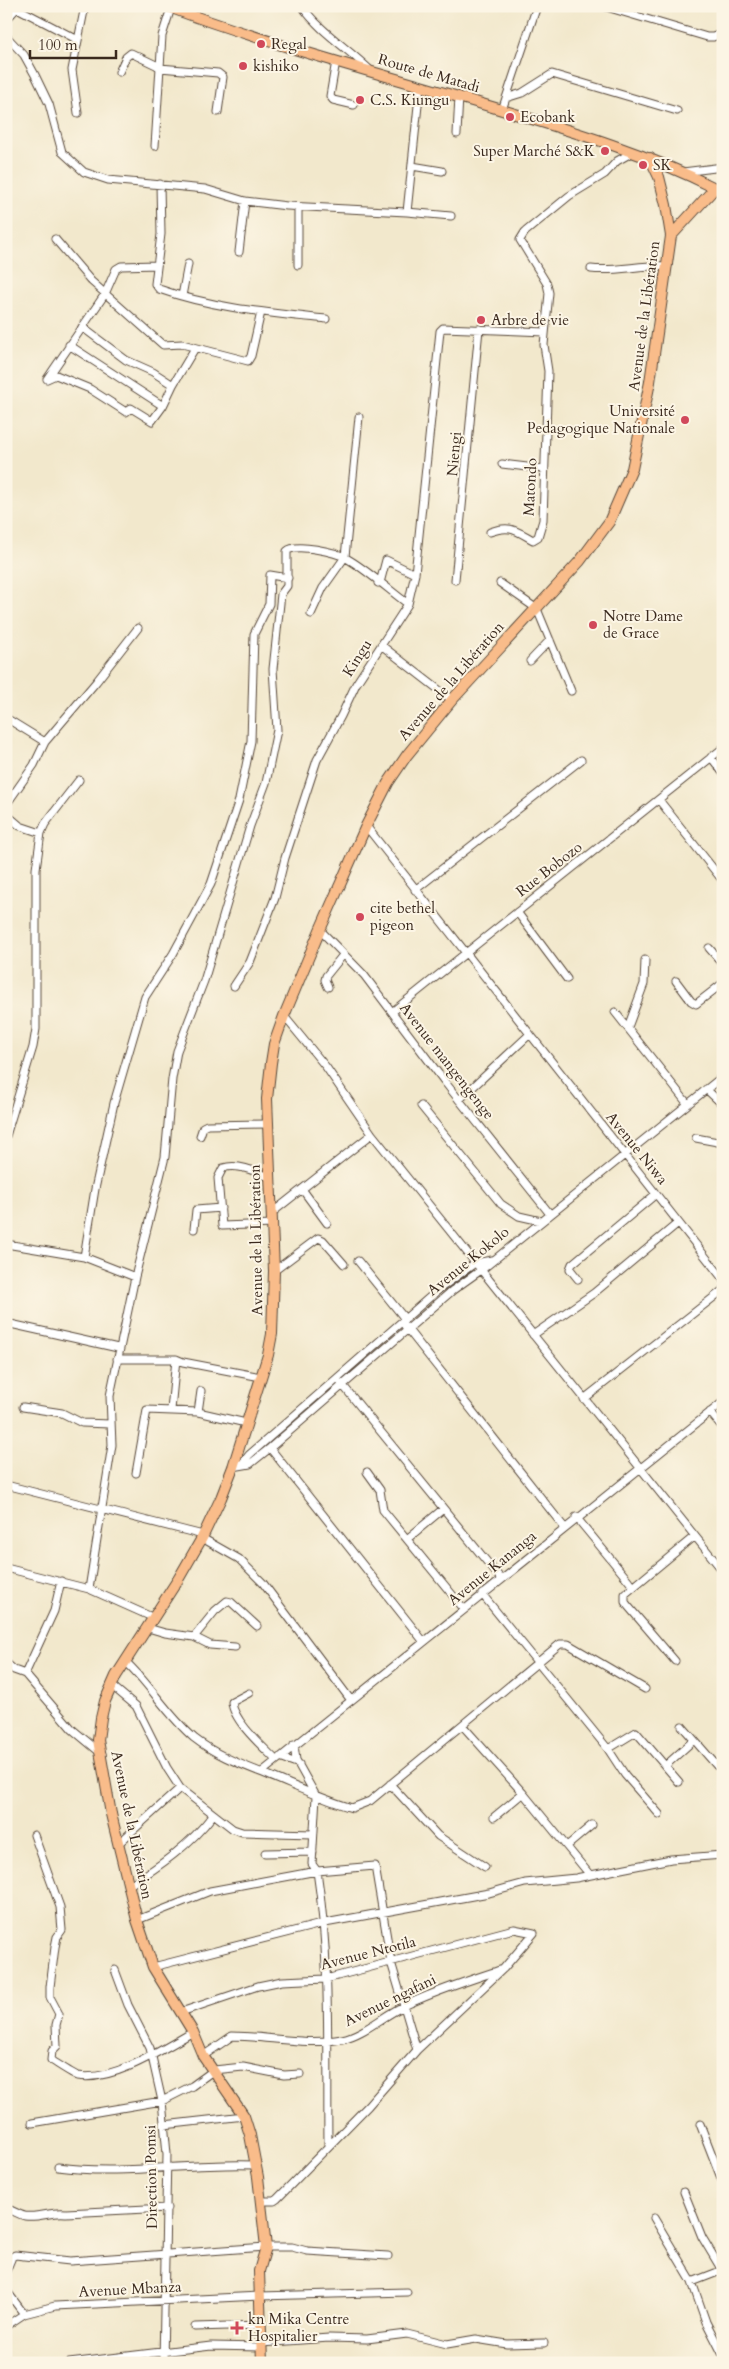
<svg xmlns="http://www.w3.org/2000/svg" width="729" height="2369" viewBox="0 0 729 2369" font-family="Cardo,serif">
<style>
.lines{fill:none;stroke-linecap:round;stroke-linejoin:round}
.minor-casing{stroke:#564638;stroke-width:9}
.highway-casing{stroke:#564638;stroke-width:12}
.minor{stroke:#fff;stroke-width:7}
.highway{stroke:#f9bc8a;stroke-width:10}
.poi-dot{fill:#d1495b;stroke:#fcf5e5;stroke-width:2}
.labels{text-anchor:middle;stroke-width:4;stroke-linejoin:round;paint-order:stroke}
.poi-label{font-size:15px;fill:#3b2a1e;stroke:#fcf5e5;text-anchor:start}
.street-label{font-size:15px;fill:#3b2a1e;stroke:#fcf5e5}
</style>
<rect width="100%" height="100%" fill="#fcf5e5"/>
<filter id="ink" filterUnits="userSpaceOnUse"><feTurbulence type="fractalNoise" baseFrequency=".02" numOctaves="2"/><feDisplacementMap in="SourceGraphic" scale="10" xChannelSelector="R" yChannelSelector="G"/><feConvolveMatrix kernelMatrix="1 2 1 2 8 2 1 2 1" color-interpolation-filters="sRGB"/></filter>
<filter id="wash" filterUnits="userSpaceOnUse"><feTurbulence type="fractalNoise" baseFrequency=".0096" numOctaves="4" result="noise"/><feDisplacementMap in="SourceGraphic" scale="20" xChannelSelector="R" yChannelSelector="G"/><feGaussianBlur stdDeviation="1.12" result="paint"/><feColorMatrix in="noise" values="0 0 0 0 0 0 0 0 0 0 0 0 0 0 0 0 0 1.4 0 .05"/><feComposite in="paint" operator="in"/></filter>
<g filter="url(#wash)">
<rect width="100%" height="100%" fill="#f2e8cc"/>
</g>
<g filter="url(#ink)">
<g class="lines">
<defs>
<path id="minor" d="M302,6C320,32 349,49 372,72
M603,6L707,37H713L723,33
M6,20L17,8L78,40
M6,36L24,55L35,75L49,104L62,152L84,172L108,180L205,189L245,201L287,206L407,212L451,216
M336,61L330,96L333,100L354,105
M119,72L126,57L131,53L156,65L160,68L218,73L223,77L218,112
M506,98L522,93L552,74L677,111
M502,110L537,6
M78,113L72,70L85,6
M457,134L459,96
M155,146L162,36L171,8
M412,166L442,171
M683,172L723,167
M160,184L161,234L155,284L159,289C212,308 270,313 326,319
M407,212L420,86
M55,239L91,281L163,345L182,344L248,361L251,356L261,312
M239,252L245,201
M298,265V207
M591,269C617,272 642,264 668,266
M182,296L188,264
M82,327L126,360L153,372L173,385L195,348
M69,345L163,406L173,385
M47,379L105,294L116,269L121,266L156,265
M47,379L56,375L90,389L126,412L131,408L152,421L163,406
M502,464L544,469
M490,532C510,525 515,530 533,540L538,537L543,520L548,371L544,345L549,293L547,284L520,240L525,232L569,196L605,174L617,161L633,152
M455,580L479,329
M378,583L381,579L386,560L415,574
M500,583L537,609L571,691
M311,614L323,588L345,557L359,417
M381,645L452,700
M530,661L550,640
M6,718L45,742
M711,757L723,773
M659,800L723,881
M6,805L34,765L45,742L96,682L138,628
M6,814L20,826L41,833
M366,826L723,1279
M415,890L581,760
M517,912L567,979
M320,930L364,975L444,1081L550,1214
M709,948L723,964
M676,981L691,1001L696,1004L723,983
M234,986L250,962L275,898L285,858L317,760L341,716L356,684L408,604L415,574L440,331L443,328L545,332
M328,987L325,980L326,976L343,955
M392,1012L723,748
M615,1012L687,1103
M284,1016L326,1067L372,1134L723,1571
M628,1027L644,984L645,960
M706,1089L723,1105
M459,1100L530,1034
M421,1106L501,1204L519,1216L541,1221
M6,1136L33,1047L36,1029V869L41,833L45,824L79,780
M200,1136L203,1127L207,1125L268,1124
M696,1138L723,1143
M271,1178C257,1172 239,1163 223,1168L218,1178L222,1226L273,1224
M302,1189L327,1223
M273,1212L372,1134
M194,1229L196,1210L221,1208
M6,1244L84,1257L135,1277
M84,1257L95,1189L114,1103L145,997L173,954L211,884L239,800L251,741L254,634L269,604L270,575L288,578
M358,1261L405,1319
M274,1271L318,1238L323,1240L344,1264
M578,1279L570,1269L572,1264L656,1194
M6,1323L118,1348
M405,1326L564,1527
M533,1335L594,1293L678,1223
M117,1359H176L183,1362L261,1377
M341,1383L501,1579
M584,1399L723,1290
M23,1407L62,1413L82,1423L110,1424
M171,1410L176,1359
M198,1412L201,1391
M710,1412L723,1428
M270,1448L424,1642
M242,1464L249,1455L438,1290L475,1263L492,1260
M233,1467L250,1464L270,1448L453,1290L484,1268L723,1076
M367,1472L380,1490L383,1510L464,1609
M136,1473L147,1410L198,1412L246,1423
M6,1485L203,1535
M576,1517L633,1586
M202,1538L239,1559L263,1583L350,1699
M407,1539L443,1509
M6,1568L89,1589L154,1618
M89,1589L112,1445L110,1396L135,1277L165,1157L172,1079L177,1051L204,981L250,826L266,783L277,730L273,669L281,594L287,586V551C296,543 336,552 346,558C366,569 389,590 408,604
M482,1594L608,1749L625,1775L659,1814
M148,1628L165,1633L194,1637L210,1645L235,1647
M194,1637L215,1611L227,1601L231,1602L257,1626
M125,1661C150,1684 167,1715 194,1738C217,1756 243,1765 270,1776C297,1787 324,1800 352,1808L370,1801L560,1644H568L645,1689
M675,1661L628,1606L625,1602V1594L695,1536
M6,1663L14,1670L25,1674L72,1729L102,1754
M25,1674L54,1611L61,1581
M111,1685L136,1706L167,1768L180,1788L233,1829L242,1832L313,1834
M249,1693L232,1702C233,1721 263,1747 276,1760
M462,1725L523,1793L590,1875
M682,1726L717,1766
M294,1745L296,1760L316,1796L312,1864L317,1871C331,1962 327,2053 328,2145
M608,1749L636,1732L679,1782
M280,1757L299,1764
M665,1766L694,1740
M262,1772L723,1402
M390,1784L438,1836L485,1867
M494,1817L523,1793
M34,1835L60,1907L62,1930L57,1937L55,1947L50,1987V1997L59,2014L56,2025L57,2046L52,2051L51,2060C56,2063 74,2075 78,2076C113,2082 163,2049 193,2032
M118,1844L180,1788
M567,1846L592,1825
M265,1853L313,1852
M128,1886C160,1866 190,1845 213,1815
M137,1920L210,1891L317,1871L375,1866L391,1962L417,2050
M153,1967L325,1923L489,1893L525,1883L576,1878L671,1859L723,1855
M115,1970L128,2005L150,2048L162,2101L167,2154L163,2363
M181,2012L258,1986L282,1981L326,1979L514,1929L534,1933L504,1968L417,2050L368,2106L277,2199L274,2201H261
M203,2056L232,2036C268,2036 306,2046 342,2039C365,2034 385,2014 406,2005C438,1990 470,1980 503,1969
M32,2123L162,2101L192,2086L214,2070L243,2067L284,2075L300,2074
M700,2124L723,2183
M164,2125L244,2116
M58,2167C124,2176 190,2162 256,2165
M684,2192L702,2237L723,2272
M6,2208C12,2210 19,2215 25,2216C40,2218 52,2211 66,2213L167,2208
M654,2218L692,2282L706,2322L723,2355
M6,2271L12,2257L15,2255L70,2261L266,2247H292L307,2251L388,2256
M692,2282L723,2270
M6,2290L24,2314
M6,2326L24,2314L55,2306L260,2296L407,2292
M195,2327L261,2325
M261,2343L329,2338L367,2339L407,2334L447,2344L476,2339L507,2344L544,2343
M69,2363L211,2346L261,2347"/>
<path id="highway" d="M166,6C276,47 390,76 502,110C575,132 646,153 715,188L671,236
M262,2363L259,2271L266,2247L258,2177L250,2135L244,2116L203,2056L193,2032L153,1967L137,1920L111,1814L98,1740L101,1718L105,1701L116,1676L179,1578L202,1538L221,1498L233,1467L268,1355L272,1334L274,1271L267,1099L271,1063L274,1044L284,1016L320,930L366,826L388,783L407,755L452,700L580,561L609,522L632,469L650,382L671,236L666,205L659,177L650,158"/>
</defs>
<!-- minor casing -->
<use href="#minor" class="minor-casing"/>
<!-- highway casing -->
<use href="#highway" class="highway-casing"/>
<!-- minor -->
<use href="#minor" class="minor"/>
<!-- highway -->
<use href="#highway" class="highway"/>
</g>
</g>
<!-- markers -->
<g class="poi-dot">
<circle cx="261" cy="44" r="5"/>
<circle cx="243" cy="66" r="5"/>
<circle cx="360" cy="100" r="5"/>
<circle cx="510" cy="117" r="5"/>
<circle cx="605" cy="151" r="5"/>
<circle cx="643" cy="165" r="5"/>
<circle cx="481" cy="320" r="5"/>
<circle cx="685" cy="420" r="5"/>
<circle cx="593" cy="625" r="5"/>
<circle cx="360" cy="917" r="5"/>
<path d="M234.5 2320.5h5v5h5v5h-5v5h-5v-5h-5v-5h5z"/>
</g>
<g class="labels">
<!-- poi labels -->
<g class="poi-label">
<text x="271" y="49">Regal</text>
<text x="253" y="71">kishiko</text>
<text x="370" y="105">C.S. Kiungu</text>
<text x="520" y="122">Ecobank</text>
<text x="595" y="156" text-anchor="end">Super Marché S&amp;K</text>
<text x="653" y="170">SK</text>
<text x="491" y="325">Arbre de vie</text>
<text x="675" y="416" text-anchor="end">Université<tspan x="675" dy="17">Pedagogique Nationale</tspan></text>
<text x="603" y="621">Notre Dame<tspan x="603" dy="17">de Grace</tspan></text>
<text x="370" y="913">cite bethel<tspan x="370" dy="17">pigeon</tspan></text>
<text x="248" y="2324">kn Mika Centre<tspan x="248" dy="17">Hospitalier</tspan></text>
</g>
<!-- street labels -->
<g class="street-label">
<text transform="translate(429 73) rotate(16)" y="5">Route de Matadi</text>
<text transform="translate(644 316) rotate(-82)" y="5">Avenue de la Libération</text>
<text transform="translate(454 454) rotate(-85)" y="5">Niengi</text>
<text transform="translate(530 487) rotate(-87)" y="5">Matondo</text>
<text transform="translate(357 658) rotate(-58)" y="5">Kingu</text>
<text transform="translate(451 681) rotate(-49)" y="5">Avenue de la Libération</text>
<text transform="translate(549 869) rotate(-38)" y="5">Rue Bobozo</text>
<text transform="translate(447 1061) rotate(52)" y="5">Avenue mangengenge</text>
<text transform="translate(637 1148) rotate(51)" y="5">Avenue Niwa</text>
<text transform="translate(256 1240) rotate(-91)" y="5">Avenue de la Libération</text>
<text transform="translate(468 1261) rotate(-39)" y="5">Avenue Kokolo</text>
<text transform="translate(492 1568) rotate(-39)" y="5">Avenue Kananga</text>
<text transform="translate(132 1825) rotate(78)" y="5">Avenue de la Libération</text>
<text transform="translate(368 1953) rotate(-14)" y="5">Avenue Ntotila</text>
<text transform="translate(390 2000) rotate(-26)" y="5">Avenue ngafani</text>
<text transform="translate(151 2177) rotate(-91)" y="5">Direction Pomsi</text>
<text transform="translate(130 2289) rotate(-3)" y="5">Avenue Mbanza</text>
</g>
</g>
<!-- margin -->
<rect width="729" height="2369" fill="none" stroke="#fcf5e5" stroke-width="25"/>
<!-- scale -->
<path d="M30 50v8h86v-8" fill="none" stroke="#3b2a1e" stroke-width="2.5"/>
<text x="38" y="50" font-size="15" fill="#3b2a1e" stroke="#fcf5e5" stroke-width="4" paint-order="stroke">100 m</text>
</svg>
